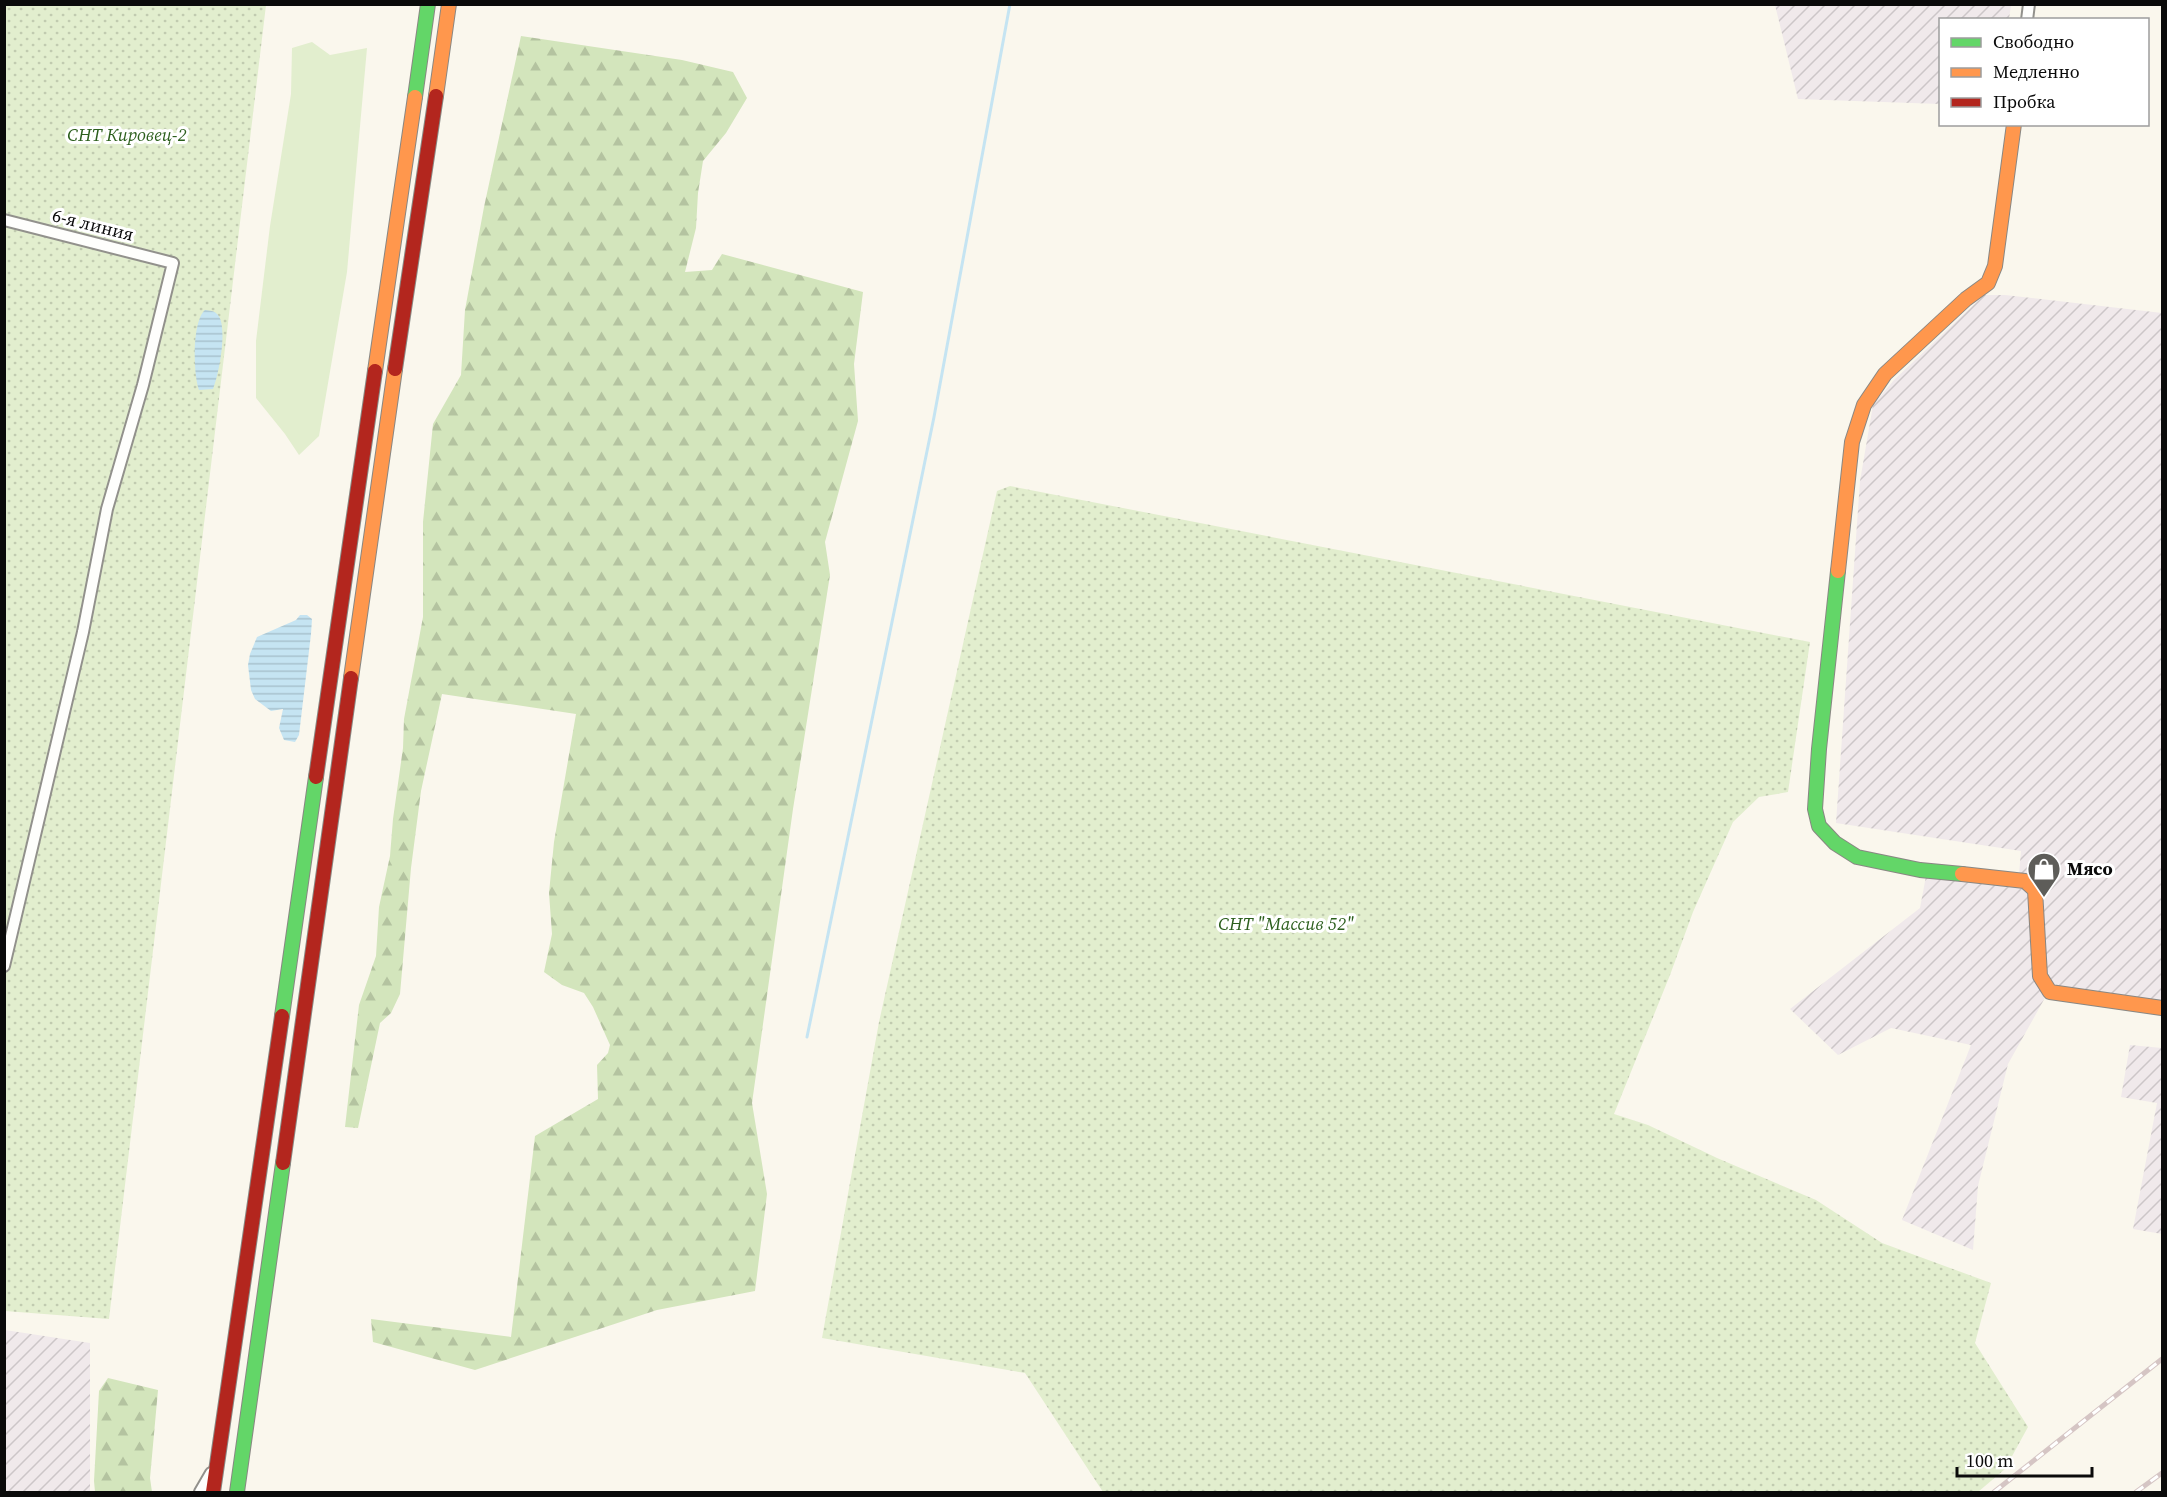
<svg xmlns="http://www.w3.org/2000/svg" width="2167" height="1497" viewBox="0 0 2167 1497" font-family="'Source Serif 4',serif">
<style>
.industrial{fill:url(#industrial-furrows)}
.grass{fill:#e2eece}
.forest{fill:url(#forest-firs)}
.garden{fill:url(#garden-dots)}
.water{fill:url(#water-rules)}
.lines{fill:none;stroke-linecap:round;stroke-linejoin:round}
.stream{stroke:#c5e4f2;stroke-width:3}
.street-casing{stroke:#92918c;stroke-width:14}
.fast-casing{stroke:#898783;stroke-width:16}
.slow-casing{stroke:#898783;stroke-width:16}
.jam-casing{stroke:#898783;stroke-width:16}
.street{stroke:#fefefc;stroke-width:10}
.fast{stroke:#63d668;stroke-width:14}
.slow{stroke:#ff974d;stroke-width:14}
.jam{stroke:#b3261e;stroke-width:14}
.rail-casing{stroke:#d5c5c4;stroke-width:5}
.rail{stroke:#fff;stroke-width:3;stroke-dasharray:9;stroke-linecap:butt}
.labels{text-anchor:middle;stroke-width:6;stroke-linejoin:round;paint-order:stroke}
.park-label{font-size:18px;font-style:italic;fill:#2c5f1d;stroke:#fff}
.street-label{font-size:18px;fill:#0a0a0a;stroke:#fff}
.poi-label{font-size:18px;font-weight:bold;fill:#0a0a0a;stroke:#fff;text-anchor:start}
</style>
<defs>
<pattern id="industrial-furrows" width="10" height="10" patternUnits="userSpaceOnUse" patternTransform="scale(1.5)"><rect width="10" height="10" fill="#f0e9eb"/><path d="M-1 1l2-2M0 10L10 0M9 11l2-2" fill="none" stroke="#ccc6c8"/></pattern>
<pattern id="forest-firs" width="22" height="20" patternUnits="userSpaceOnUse" patternTransform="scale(1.5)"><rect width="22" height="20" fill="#d3e5bc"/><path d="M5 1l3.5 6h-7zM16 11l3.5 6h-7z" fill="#b4c3a0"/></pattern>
<pattern id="garden-dots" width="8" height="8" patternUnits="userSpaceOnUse" patternTransform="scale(1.5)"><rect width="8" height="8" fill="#e2eece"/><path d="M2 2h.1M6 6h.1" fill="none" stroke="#c1cbb0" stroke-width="1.8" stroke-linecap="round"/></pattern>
<pattern id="water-rules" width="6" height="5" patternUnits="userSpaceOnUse" patternTransform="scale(1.5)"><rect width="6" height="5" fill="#c5e4f2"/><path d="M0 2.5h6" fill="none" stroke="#a8c2ce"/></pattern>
</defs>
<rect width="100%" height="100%" fill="#faf7ed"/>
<!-- industrial -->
<path class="industrial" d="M1775,5V4L2011,5L2009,19L1940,20V104L1798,99Z
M1984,295H2005L2162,313V1011L2046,996L2008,1064L1978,1186L1973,1250L1902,1220L1971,1045L1891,1028L1838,1055L1790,1009L1920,908L1926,876L2018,886L2021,851L1836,823L1860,481L1873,405L1894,380Z
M2130,1045L2162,1048V1234L2133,1229L2157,1103L2121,1097Z
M5,1330L90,1343V1492H5Z"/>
<!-- grass -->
<path class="grass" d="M312,42L330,55L367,48L347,272L319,436L299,455L285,434L256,398V341L270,226L291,94L292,48Z"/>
<!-- forest -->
<path class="forest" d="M521,36L682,60L733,72L747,98L726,133L703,161L698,193L696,228L685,272L712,270L722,254L863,292L854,364L858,421L825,542L830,575L793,809L752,1103L767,1194L755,1291L657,1310L475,1370L373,1342L371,1319L511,1337L535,1136L598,1099L597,1065L608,1053L610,1045L593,1007L584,993L562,985L544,972L552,934L549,893L554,842L576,714L442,694L421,791L411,868L400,994L391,1013L380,1023L358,1128L345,1127L359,1005L376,956L379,907L390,856L393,819L403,748L404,719L423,617V522L433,424L461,375L465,310L484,207Z
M108,1378L158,1390L150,1478L152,1492H95L94,1481L99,1391Z"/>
<!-- garden -->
<path class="garden" d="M4,5H266L109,1319L5,1311Z
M1010,486L1810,642L1788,792L1759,797L1733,822L1693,912L1670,975L1614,1114L1648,1125L1717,1158L1816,1200L1882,1243L1991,1283L1975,1343L2028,1427L2005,1469L1978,1492H1103L1025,1373L822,1338L879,1022L997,491Z"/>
<!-- water -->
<path class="water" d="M205,310C210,311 214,310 218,315C228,327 219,375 213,389L199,390C193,374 192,321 205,310Z
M300,615H307L312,619L311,634L299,735L295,742L284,740L279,728L283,709L271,711L255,699L251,690L248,665L250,654L257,637L296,620Z"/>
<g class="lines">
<!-- stream -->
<path class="stream" d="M807,1037L934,417L1010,4"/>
<defs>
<path id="street" d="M2027,20L2029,4
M4,220L173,263L143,385L107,509L83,632L4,966
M200,1492L211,1473"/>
<path id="fast" d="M415,97L428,4
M1838,571L1819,749L1815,809L1819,826L1835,843L1857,857L1920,870L1962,874
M282,1016L316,777
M237,1492L283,1163"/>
<path id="slow" d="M436,96L449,4
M375,371L415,97
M1838,571L1852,442L1864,405L1885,374L1966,299L1988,283L1995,266L2014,124
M351,678L395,369
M1962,874L2025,881L2035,890L2040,976L2050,992L2162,1008"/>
<path id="jam" d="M395,369L436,96
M316,777L375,371
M283,1163L351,678
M213,1492L282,1016"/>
</defs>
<!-- street casing -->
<use href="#street" class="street-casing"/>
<!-- fast casing -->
<use href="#fast" class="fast-casing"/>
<!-- slow casing -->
<use href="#slow" class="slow-casing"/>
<!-- jam casing -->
<use href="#jam" class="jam-casing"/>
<!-- street -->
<use href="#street" class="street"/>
<!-- fast -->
<use href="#fast" class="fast"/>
<!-- slow -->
<use href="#slow" class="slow"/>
<!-- jam -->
<use href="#jam" class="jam"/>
<defs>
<path id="rail" d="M1994,1492L2162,1359
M2136,1492L2162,1473"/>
</defs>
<!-- rail casing -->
<use href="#rail" class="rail-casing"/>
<!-- rail -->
<use href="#rail" class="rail"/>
</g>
<!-- icons -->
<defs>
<symbol id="shop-pin" viewBox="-11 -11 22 30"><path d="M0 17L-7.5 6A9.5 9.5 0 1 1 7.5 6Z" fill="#5e5d59" stroke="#fff"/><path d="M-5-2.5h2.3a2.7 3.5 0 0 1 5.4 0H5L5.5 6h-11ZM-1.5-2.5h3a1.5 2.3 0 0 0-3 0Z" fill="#fff"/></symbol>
</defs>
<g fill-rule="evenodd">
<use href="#shop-pin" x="2025" y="850" width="38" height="52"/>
</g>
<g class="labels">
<!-- park labels -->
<g class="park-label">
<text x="127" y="141">СНТ Кировец-2</text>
<text x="1286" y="930">СНТ "Массив 52"</text>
</g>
<!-- street labels -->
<g class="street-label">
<text transform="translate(93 225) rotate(14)" y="6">6-я линия</text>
</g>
<!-- poi labels -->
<g class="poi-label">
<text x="2067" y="875">Мясо</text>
</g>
</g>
<!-- border -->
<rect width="2167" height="1497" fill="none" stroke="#0a0a0a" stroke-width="12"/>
<!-- legend -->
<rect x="1939" y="18" width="210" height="108" fill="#ffffff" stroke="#9d9d9d" stroke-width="1.5"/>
<rect x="1951" y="38" width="30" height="9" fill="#63d668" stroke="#9d9d9d" stroke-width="1.5"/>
<text x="1993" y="48" font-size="18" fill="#0a0a0a">Свободно</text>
<rect x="1951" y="68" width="30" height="9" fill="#ff974d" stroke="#9d9d9d" stroke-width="1.5"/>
<text x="1993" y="78" font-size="18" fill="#0a0a0a">Медленно</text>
<rect x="1951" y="98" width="30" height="9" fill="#b3261e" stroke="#9d9d9d" stroke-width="1.5"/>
<text x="1993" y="108" font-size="18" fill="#0a0a0a">Пробка</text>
<!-- scale -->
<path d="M1957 1467v9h135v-9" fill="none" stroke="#0a0a0a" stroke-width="3"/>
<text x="1966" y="1467" font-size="18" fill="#0a0a0a" stroke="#ffffff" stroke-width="4.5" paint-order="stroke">100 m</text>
</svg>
